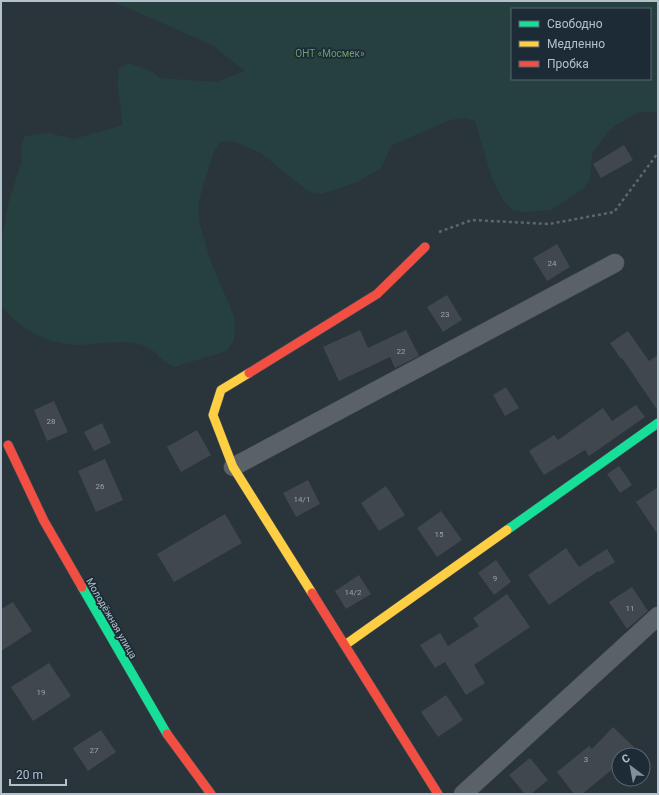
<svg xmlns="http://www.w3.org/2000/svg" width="659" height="795" viewBox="0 0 659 795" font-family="Roboto,sans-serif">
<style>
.green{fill:#264040;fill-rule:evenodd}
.building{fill:#40484e}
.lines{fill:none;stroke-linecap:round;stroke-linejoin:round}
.street-casing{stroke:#485055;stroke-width:19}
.fast-casing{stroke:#485055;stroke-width:10}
.slow-casing{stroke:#485055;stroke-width:10}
.jam-casing{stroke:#485055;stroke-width:10}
.path{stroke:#5d666b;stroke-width:2.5;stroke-dasharray:3 3;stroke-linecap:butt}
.street{stroke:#5a6268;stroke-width:18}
.fast{stroke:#16e098;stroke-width:9}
.slow{stroke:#ffcf43;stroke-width:9}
.jam{stroke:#f24e42;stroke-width:9}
.labels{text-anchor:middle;stroke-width:3.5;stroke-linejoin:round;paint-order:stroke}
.number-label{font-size:8px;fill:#97a3ac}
.park-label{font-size:10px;fill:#699f6c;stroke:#1c2b36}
.street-label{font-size:10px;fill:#b4c1cc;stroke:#1c2b36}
</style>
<rect width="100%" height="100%" fill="#2a343b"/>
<!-- green -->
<path class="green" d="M112,1H658V112H639L616,125L607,133L592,153L590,179L583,189L551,210L525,212L513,210L504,201L492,179L475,121L463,118L450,120L392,145L381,168L358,182L321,194L309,192L259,152L235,142L222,141L214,151L199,200L198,213L200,225L211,262L230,306L234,317L235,329L234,340L227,351L174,367C171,365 167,364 164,361C157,356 154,349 145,346C125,338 102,344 81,345C49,346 21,329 1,306V243L9,201L22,160L21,148L25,136L49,133L74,139L122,125C122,106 115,87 119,68L129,63L151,71L160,78L216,82L245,71L212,45ZM512,9H650V79H512Z"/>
<!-- building -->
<path class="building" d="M624,145L633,160L601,178L593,164Z
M557,244L570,267L547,281L533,258Z
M447,295L462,320L443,332L427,307Z
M360,330L368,348L406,330L419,356L395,368L390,357L339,381L323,347Z
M628,331L649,361L658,355V411L622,358L621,359L610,343Z
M506,387L519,408L505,416L493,395Z
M54,401L68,432L47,441L34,410Z
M636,405L645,417L589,456L585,450L544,475L529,451L554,435L558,440L603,408L612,421Z
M102,423L111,443L94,451L84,432Z
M197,430L211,455L181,472L167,447Z
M105,459L123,500L96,512L78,471Z
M619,466L632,485L620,493L607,474Z
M308,480L320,504L296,517L283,493Z
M386,486L405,515L379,531L361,503Z
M658,487V535L636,502Z
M441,511L462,540L437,557L417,528Z
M225,514L242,543L174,582L157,554Z
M566,548L579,567L607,549L615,562L599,572L598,571L549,605L528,575Z
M496,560L511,582L494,595L478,573Z
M359,575L371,594L346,609L335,591Z
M632,587L648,611L627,629L609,602Z
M507,594L530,627L474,665L485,683L466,695L445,662L435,668L420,645L440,633L448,646L479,626L473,618Z
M13,602L32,631L1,651V609Z
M49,663L71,696L33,721L11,687Z
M446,695L463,720L438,737L421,712Z
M613,727L634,747L627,755H619V764L582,794H574L557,772L589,746L592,749Z
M101,730L116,752L88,771L73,748Z
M530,758L548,780L531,794H525L509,775Z"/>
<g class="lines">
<defs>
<path id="street" d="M233,467L615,263
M463,794L658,616"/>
<path id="fast" d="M507,530L658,423
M82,587L167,734"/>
<path id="slow" d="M249,373L221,390L213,415L233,467L312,593
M345,645L507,530"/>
<path id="jam" d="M249,373L377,294L425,247
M8,445L44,521L82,587
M312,593L438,794
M167,734L211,794"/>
</defs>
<!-- street casing -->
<use href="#street" class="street-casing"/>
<!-- fast casing -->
<use href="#fast" class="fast-casing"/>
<!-- slow casing -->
<use href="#slow" class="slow-casing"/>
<!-- jam casing -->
<use href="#jam" class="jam-casing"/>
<!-- path -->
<path class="path" d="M439,232L472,220L549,224L614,212L658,153"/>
<!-- street -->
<use href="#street" class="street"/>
<!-- fast -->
<use href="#fast" class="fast"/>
<!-- slow -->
<use href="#slow" class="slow"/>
<!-- jam -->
<use href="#jam" class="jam"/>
</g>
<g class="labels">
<!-- number labels -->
<g class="number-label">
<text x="552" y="266">24</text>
<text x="445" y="317">23</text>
<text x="401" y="354">22</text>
<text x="51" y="424">28</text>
<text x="100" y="489">26</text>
<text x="302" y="502">14/1</text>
<text x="439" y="537">15</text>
<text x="495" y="581">9</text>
<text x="353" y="595">14/2</text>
<text x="630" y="611">11</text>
<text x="41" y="695">19</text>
<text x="94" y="753">27</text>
<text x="586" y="762">3</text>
</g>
<!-- park labels -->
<g class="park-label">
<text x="330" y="57">ОНТ «Мосмек»</text>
</g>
<!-- street labels -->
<g class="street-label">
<text transform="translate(112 618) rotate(60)" y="4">Молодёжная улица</text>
</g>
</g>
<!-- border -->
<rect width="659" height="795" fill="none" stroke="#b4c1cc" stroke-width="4"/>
<!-- legend -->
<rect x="511" y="8" width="140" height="72" fill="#1c2b36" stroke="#596772"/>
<rect x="519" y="21" width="20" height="6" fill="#16e098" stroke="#596772"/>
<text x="547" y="28" font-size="12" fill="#b4c1cc">Свободно</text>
<rect x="519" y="41" width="20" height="6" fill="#ffcf43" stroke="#596772"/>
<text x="547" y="48" font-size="12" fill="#b4c1cc">Медленно</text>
<rect x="519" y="61" width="20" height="6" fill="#f24e42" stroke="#596772"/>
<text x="547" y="68" font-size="12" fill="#b4c1cc">Пробка</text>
<!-- north arrow -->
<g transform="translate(631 767) rotate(328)"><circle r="19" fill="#1c2b36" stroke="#596772"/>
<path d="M0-3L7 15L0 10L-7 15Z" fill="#849099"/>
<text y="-6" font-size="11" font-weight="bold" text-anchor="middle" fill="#b4c1cc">С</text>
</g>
<!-- scale -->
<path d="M10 779v6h56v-6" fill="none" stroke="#b4c1cc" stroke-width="2"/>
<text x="16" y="779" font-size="12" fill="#b4c1cc" stroke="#1c2b36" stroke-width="3" paint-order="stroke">20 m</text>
</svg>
